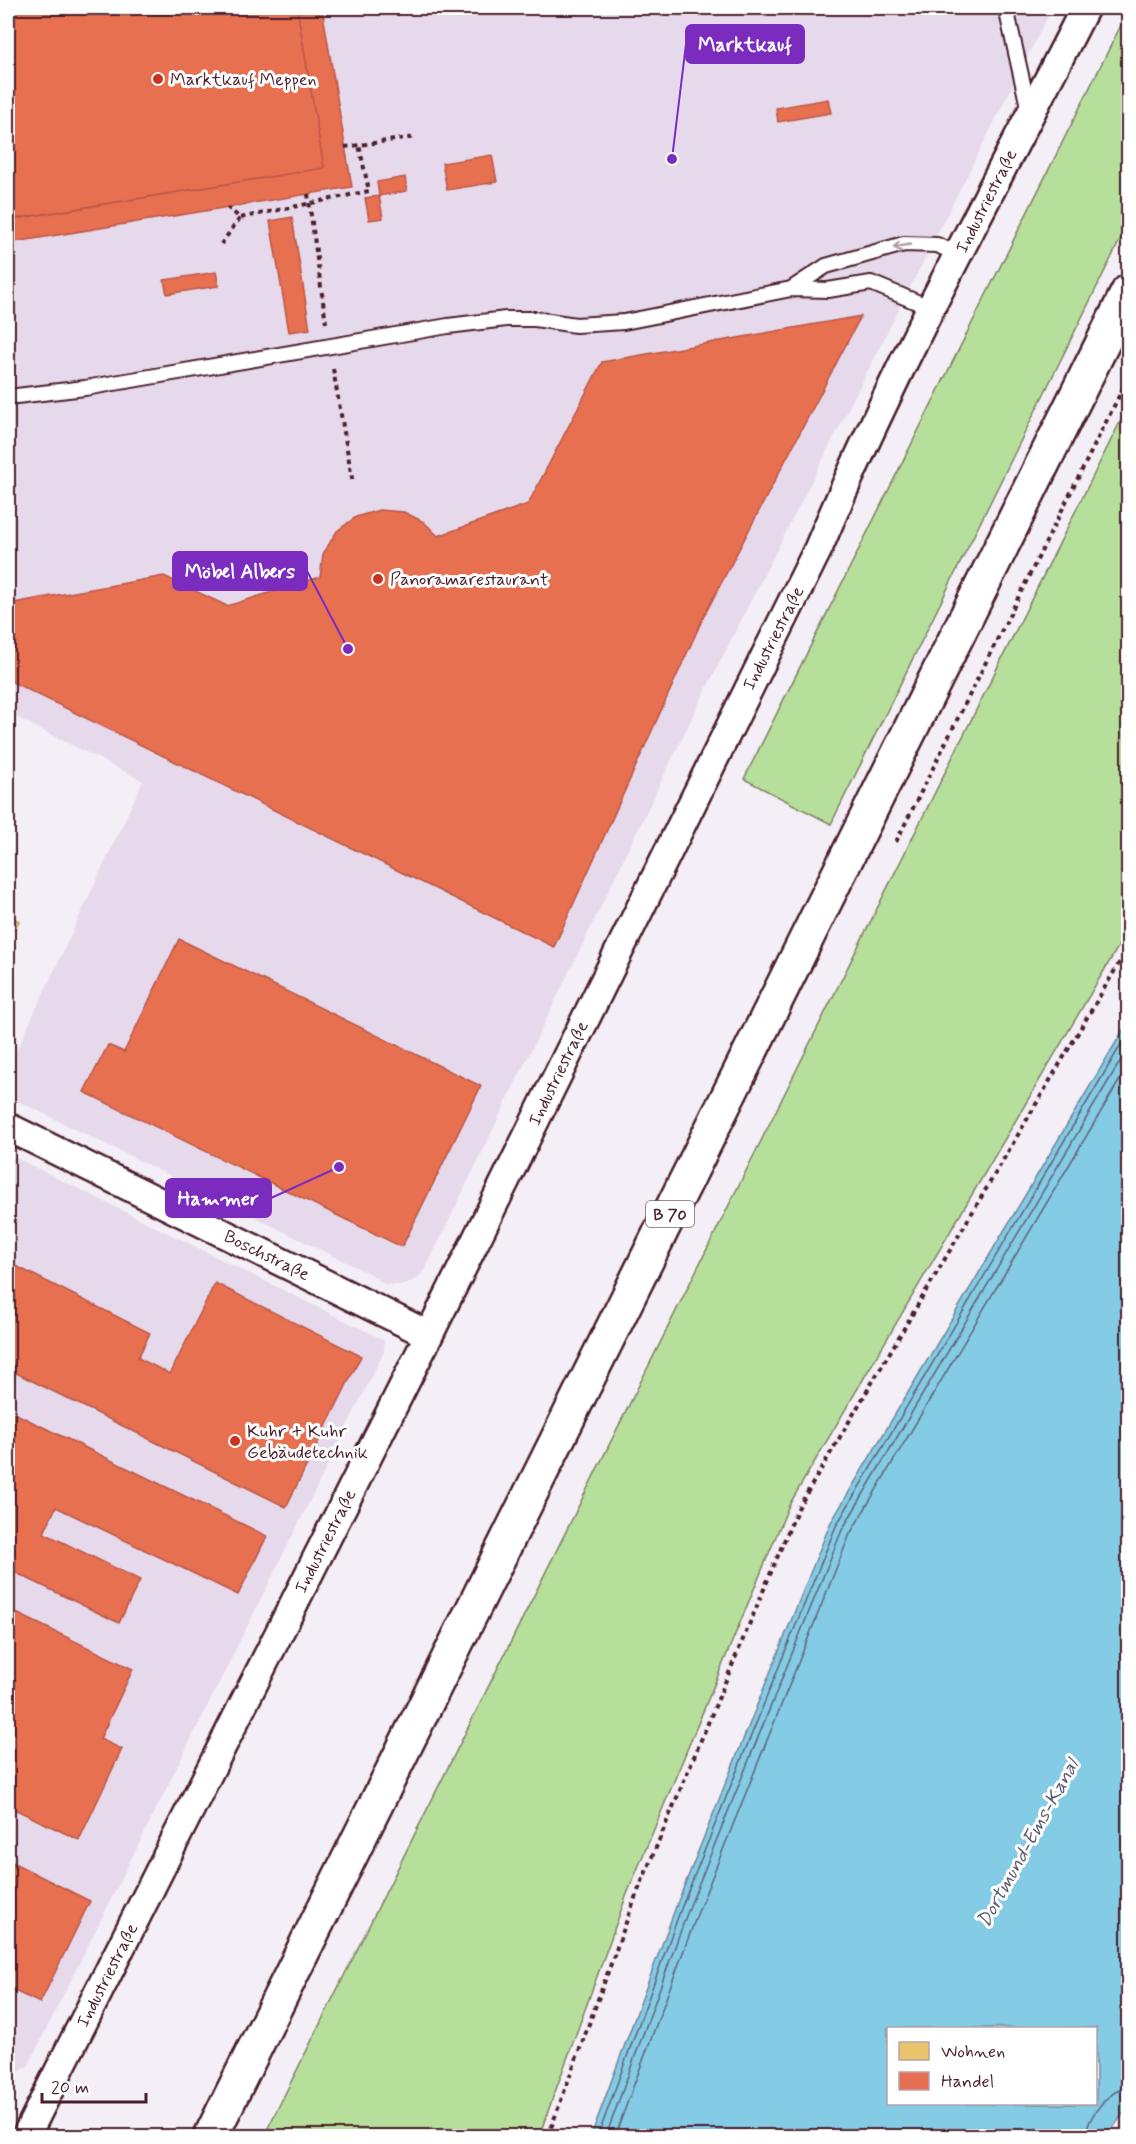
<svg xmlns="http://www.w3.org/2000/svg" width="1136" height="2144" viewBox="0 0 1136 2144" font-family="Mynerve,sans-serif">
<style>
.built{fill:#e7d9ec}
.green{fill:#b7df9c;stroke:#807f64;stroke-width:1.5}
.water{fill:#84cbe5;stroke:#6d869b;stroke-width:1.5;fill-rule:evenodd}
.homes{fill:#e9c46a;stroke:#b99257;stroke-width:1.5}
.shops{fill:#e76f51;stroke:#b85746;stroke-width:1.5}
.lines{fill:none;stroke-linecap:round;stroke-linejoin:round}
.shore{stroke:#616475;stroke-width:1.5}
.service-casing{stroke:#4a1f2b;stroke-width:18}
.minor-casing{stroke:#4a1f2b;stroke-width:32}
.primary-casing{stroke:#4a1f2b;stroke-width:38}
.path{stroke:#4a1f2b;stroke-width:4;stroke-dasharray:4.5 4.5;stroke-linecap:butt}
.service{stroke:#fff;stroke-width:14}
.minor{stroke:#fff;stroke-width:27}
.primary{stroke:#fff;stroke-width:33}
.oneway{stroke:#ae9aa0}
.poi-dot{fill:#c8321e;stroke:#fff;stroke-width:2}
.labels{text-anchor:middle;stroke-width:6;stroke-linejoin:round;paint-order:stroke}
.shield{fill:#fff;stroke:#80626b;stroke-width:1.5}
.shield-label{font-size:16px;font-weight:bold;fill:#4a1f2b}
.poi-label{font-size:18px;fill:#4a1f2b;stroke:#fff;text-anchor:start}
.street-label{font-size:18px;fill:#4a1f2b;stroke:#fff}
.water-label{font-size:20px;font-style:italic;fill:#5e5b6c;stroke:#fff}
.leader{fill:none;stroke:#7b2cbf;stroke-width:2}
.callout-dot{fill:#7b2cbf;stroke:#fff;stroke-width:2}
.callout{fill:#7b2cbf;stroke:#7b2cbf;stroke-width:2}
.callout-label{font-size:20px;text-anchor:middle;font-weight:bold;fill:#fff}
</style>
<rect width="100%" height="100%" fill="#f4eef6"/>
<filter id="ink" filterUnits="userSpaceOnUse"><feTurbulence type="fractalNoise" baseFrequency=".0167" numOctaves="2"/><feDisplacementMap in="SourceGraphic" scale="12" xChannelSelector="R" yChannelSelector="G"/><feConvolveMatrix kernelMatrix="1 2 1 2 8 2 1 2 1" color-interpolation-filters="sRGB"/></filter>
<g filter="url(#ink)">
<!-- built -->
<path class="built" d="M8,8H1052L702,697L426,1268L417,1279L401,1285L384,1284L372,1275L8,1096V1069L143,781L8,713Z
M8,1154L384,1340V1352L28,2066L8,2079Z"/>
<!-- green -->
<path class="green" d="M1128,11V224L831,824L744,779Z
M1128,406V930L789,1505L627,1894L539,2136H264Z"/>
<!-- water -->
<path class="water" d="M1128,1022V2107L1107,2136H591L677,1904L830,1524ZM888,2028H1096V2104H888Z"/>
<!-- homes -->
<path class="homes" d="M8,915L19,921L8,941Z"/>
<!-- shops -->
<path class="shops" d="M8,8H297L324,168L8,220Z
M297,8H322L352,187L8,243V220L324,168Z
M828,99L831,113L778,122L776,108Z
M492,155L497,182L447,190L442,163Z
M405,177L407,191L379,196L377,182Z
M379,196L383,218L369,220L365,198Z
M292,217L310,329L289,332L270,221Z
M216,272L219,286L167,294L164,280Z
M861,316L703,618L554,947L8,680V604L164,576L227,606L320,577L323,554L337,531L356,517L379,510L404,512L424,522L438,536L528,504L602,362Z
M179,939L481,1086L402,1247L84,1092L108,1045L124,1052Z
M8,1262L150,1333L138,1358L170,1374L215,1283L361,1356L286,1507L8,1369Z
M8,1410L267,1536L238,1595L56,1507L44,1533L140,1580L119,1623L8,1569Z
M8,1609L133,1669L100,1739L122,1749L79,1840L8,1806Z
M8,1860L90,1901L40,2003L8,1988Z"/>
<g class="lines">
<!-- shore -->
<path class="shore" d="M598,2136L682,1906L836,1526L1128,1033
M606,2136L689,1908L842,1530L1128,1048
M615,2136L698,1912L850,1534L1128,1066
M1086,2136C1087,2117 1109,2089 1128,2088"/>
<defs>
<path id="service" d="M1006,8L1029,111
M791,289L826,266L904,244L937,245L958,254
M8,397L85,388L448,326L506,319H535L576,325L624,322L791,289L828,290L871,283L931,308"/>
<path id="minor" d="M8,1127L429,1335
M26,2136L429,1335L818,549C896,364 994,187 1085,8"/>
<path id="primary" d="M211,2136L1128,292"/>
</defs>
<!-- service casing -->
<use href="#service" class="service-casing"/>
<!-- minor casing -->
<use href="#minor" class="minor-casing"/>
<!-- primary casing -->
<use href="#primary" class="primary-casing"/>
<!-- path -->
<path class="path" d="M345,147L416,137
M308,194L326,323
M227,207L240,218L369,191L359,145
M221,244L240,218
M333,369L353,484
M896,842L1128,378
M548,2136L635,1898L797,1510L1128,948"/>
<!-- service -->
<use href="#service" class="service"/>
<!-- minor -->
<use href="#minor" class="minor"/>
<!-- primary -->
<use href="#primary" class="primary"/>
</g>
<!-- one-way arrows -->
<defs><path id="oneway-shaft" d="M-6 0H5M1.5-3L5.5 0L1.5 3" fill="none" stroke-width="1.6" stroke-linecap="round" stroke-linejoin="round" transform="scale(1.5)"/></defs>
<use class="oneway" href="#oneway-shaft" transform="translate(902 246) rotate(170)"/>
</g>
<!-- markers -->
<g class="poi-dot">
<circle cx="158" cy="79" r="6"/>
<circle cx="378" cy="579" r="6"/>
<circle cx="235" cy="1441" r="6"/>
</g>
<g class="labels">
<!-- shield labels -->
<rect class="shield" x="646" y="1201" width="48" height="26" rx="4.5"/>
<g class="shield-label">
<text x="670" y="1220">B 70</text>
</g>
<!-- poi labels -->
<g class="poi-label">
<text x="170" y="85">Marktkauf Meppen</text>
<text x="390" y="585">Panoramarestaurant</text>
<text x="247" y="1437">Kuhr + Kuhr<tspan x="247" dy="21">Gebäudetechnik</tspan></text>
</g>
<!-- street labels -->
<g class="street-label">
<text transform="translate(986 201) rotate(-63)" y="6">Industriestraße</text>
<text transform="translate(773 638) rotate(-63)" y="6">Industriestraße</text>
<text transform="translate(558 1073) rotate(-64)" y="6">Industriestraße</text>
<text transform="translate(267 1255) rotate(26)" y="6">Boschstraße</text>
<text transform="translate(325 1541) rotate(-63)" y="6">Industriestraße</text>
<text transform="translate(107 1975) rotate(-63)" y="6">Industriestraße</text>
</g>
<!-- water labels -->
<g class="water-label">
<text transform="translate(1027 1843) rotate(-61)" y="7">Dortmund-Ems-Kanal</text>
</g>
</g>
<!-- callouts -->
<path class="leader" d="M672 159L686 44M348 649L307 571M339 1167L271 1198"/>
<g class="callout-dot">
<circle cx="672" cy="159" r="6"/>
<circle cx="348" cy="649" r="6"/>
<circle cx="339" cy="1167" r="6"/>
</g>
<g class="callout">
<rect x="686" y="25" width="118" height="38" rx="6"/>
<rect x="173" y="552" width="134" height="38" rx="6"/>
<rect x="166" y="1179" width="105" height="38" rx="6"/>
</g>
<g class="callout-label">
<text x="745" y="51">Marktkauf</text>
<text x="240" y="578">Möbel Albers</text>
<text x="218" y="1205">Hammer</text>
</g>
<!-- margin -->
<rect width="1136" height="2144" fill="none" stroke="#fff" stroke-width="30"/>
<rect x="15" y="15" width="1106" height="2114" fill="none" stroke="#4a1f2b" stroke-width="2" filter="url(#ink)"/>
<!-- legend -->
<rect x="887" y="2027" width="210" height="78" fill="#ffffff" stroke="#b7a5aa" stroke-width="1.5"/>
<rect x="899" y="2042" width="30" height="18" fill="#e9c46a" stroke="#b7a5aa" stroke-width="1.5"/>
<text x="941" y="2057" font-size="18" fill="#4a1f2b">Wohnen</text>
<rect x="899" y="2072" width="30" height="18" fill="#e76f51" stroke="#b7a5aa" stroke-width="1.5"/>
<text x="941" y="2087" font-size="18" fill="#4a1f2b">Handel</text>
<!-- scale -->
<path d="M42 2093v9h104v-9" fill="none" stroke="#4a1f2b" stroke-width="3"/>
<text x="51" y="2093" font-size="18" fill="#4a1f2b" stroke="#ffffff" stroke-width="4.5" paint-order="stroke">20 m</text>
</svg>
